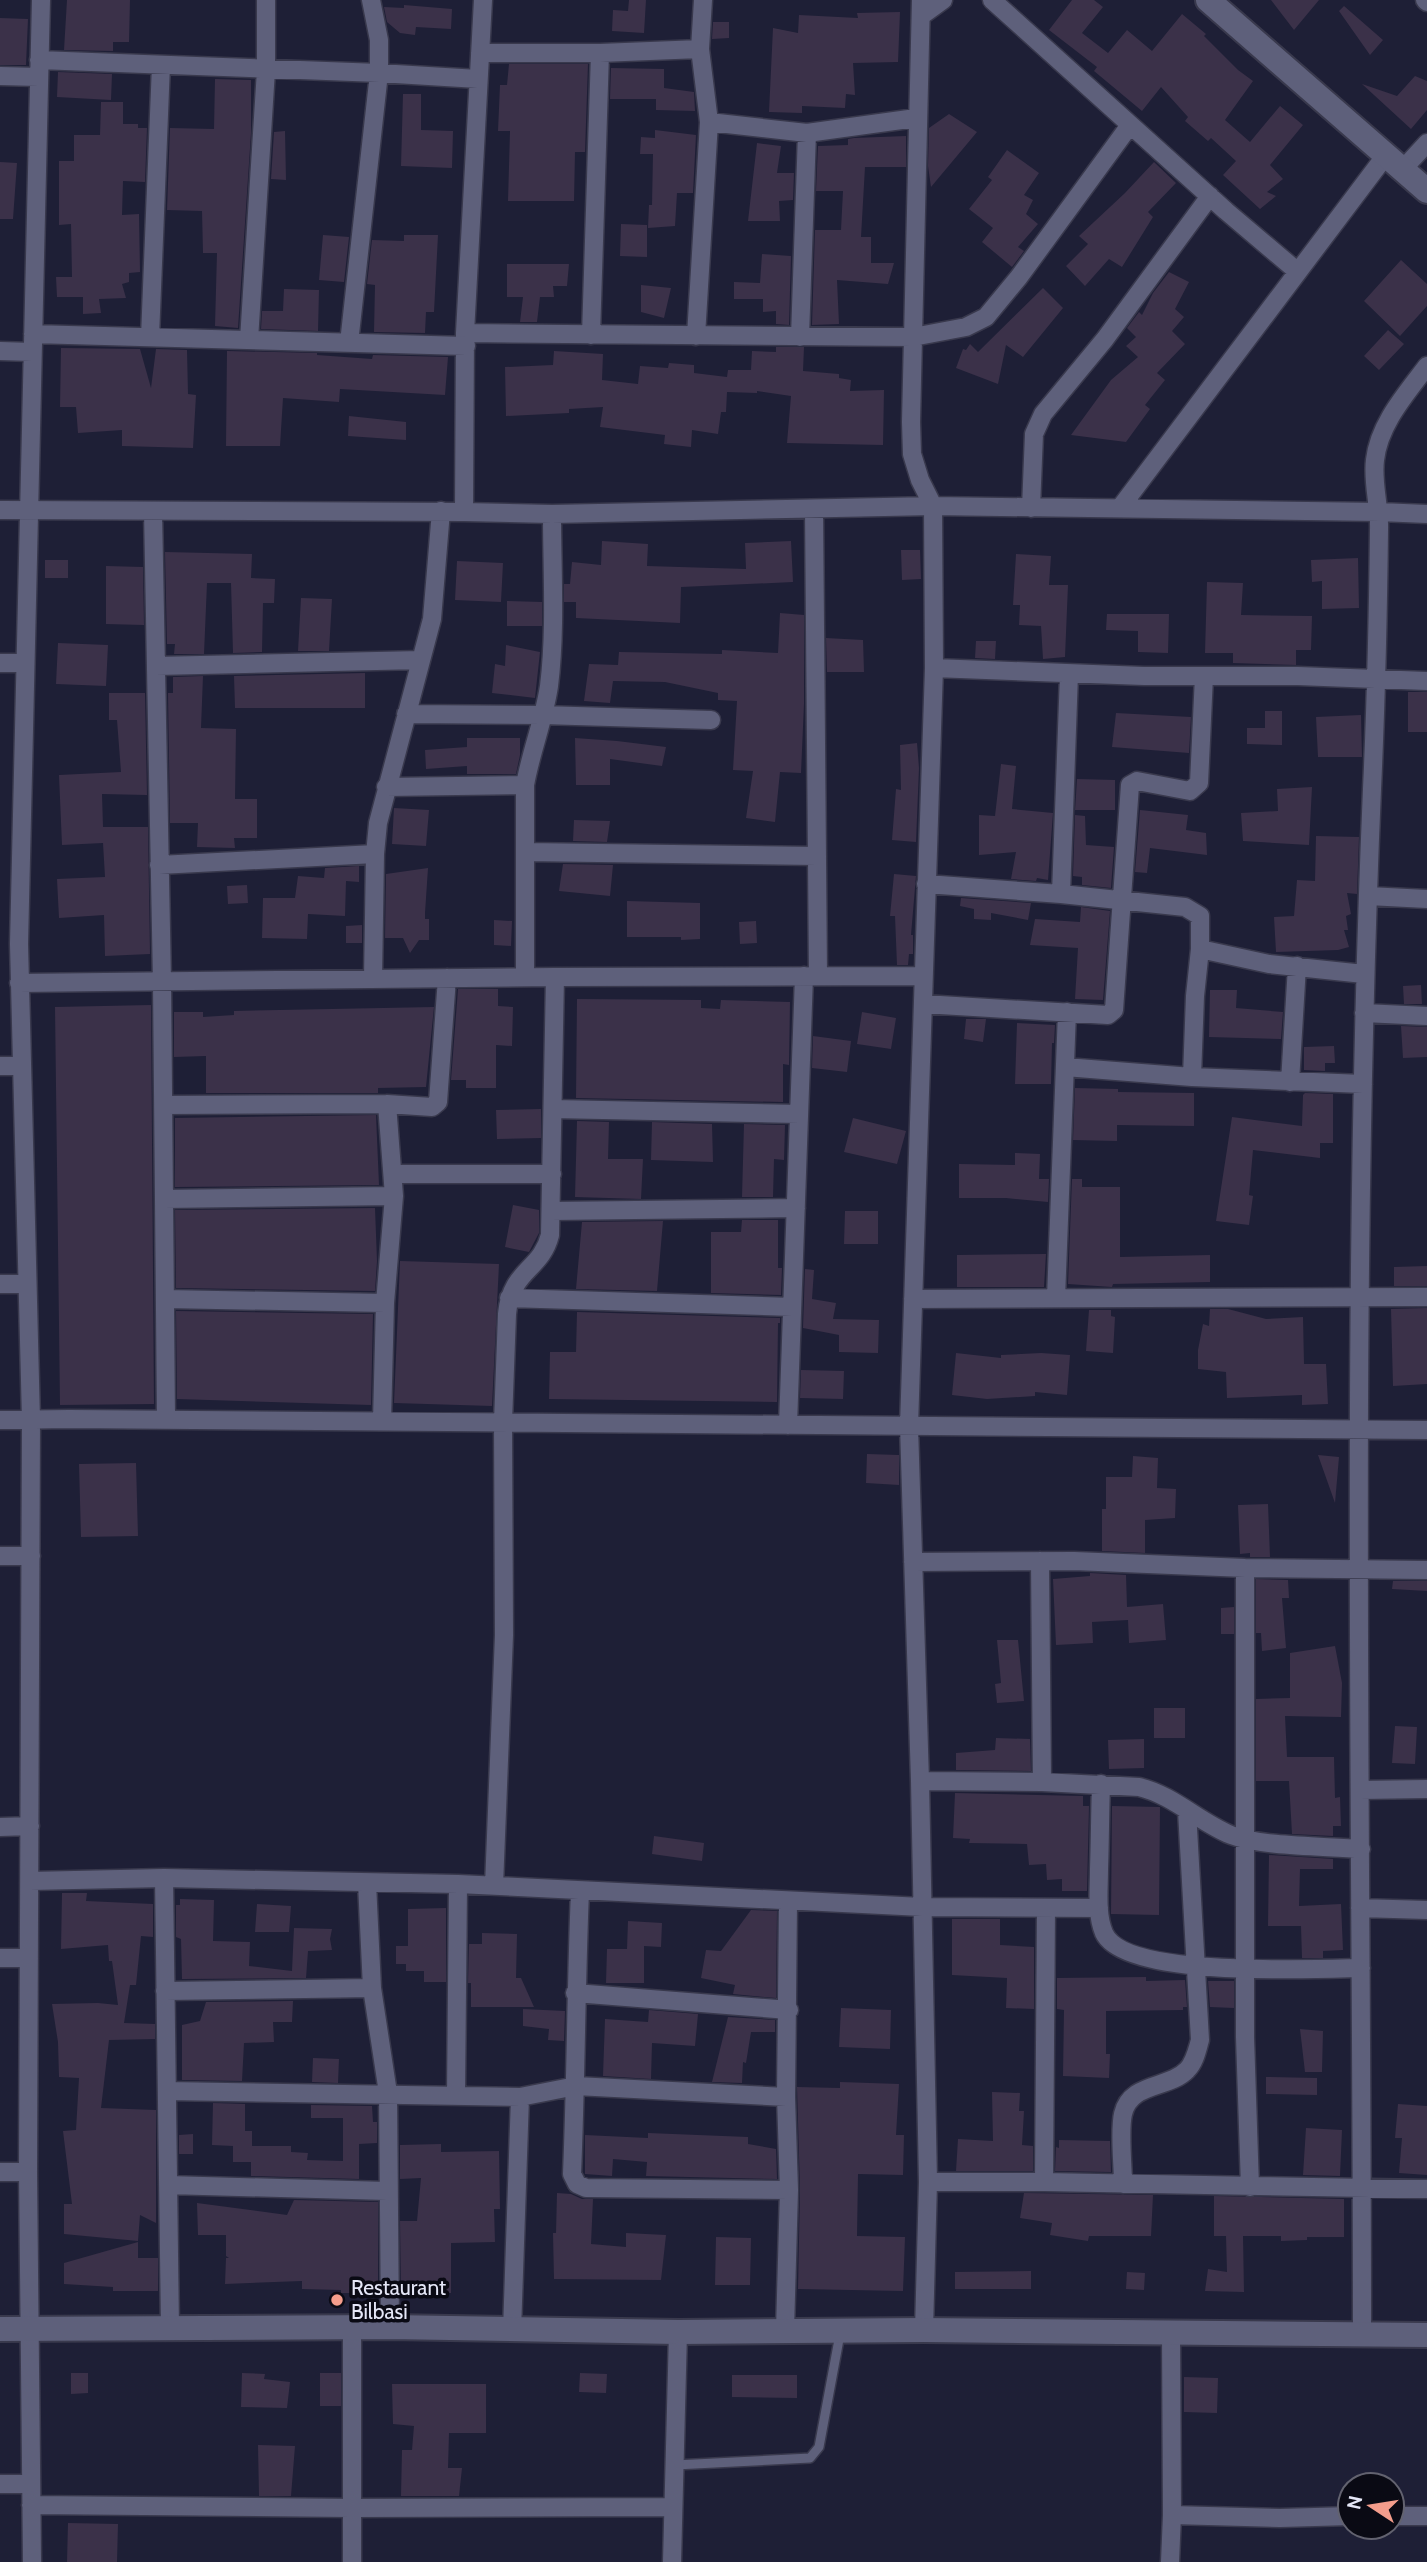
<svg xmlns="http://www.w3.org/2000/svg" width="1427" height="2562" viewBox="0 0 1427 2562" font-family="Cabin,sans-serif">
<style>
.building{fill:#3b3149}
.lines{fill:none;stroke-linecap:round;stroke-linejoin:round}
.lane-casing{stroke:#39394d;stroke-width:12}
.street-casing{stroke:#39394d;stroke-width:21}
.secondary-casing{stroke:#39394d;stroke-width:28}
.lane{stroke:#5e607b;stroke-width:9}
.street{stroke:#5e607b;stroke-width:18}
.secondary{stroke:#5e607b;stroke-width:24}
.poi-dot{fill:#f49d8c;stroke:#0a0a14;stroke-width:2.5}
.labels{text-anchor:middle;stroke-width:7;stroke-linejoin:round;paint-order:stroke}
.poi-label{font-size:21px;fill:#e5e7f7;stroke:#0a0a14;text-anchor:start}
</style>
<rect width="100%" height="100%" fill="#1e1f36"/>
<!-- building -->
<path class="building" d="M67,0H130L129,42H113V51L64,50Z
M629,0H646L644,33L612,31L613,10L628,11Z
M1072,0H1094L1103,7L1082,33L1108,53L1127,30L1152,51L1182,14L1206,34L1204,36L1238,70L1253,81L1225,120L1250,142L1280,106L1303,125L1270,165L1283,179L1267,192L1276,196L1260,209L1223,175L1236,161L1211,138L1208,141L1185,121L1188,117L1161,87L1142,111L1094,71L1097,67L1049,30Z
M1271,0H1319L1294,30Z
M404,5L452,9L451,29L416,27L415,35L400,33L387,22L384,7L404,8Z
M1344,6L1383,40L1370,55L1339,11Z
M900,12L898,62L853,63L855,95L846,94L845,108L802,106V113L769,112L773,28L798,33L799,15L858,18L857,13Z
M0,18L28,19L26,65H0Z
M713,22H729V38L712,39Z
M509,64H588L585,152H575L574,201H508L510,131H498L500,85H507Z
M611,68L664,69V88L694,92L695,111L656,110V99H610Z
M58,72L112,74L111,100L57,97Z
M1415,76L1427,81V110L1411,129L1362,84L1397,96Z
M215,79L251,80V133L238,328L215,326L217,253H203L202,211L167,210L170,128L214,129Z
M403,94H421V130L453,131L452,168L401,166Z
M101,102H123V124H138V128H147L145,182L123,181L122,215L139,214L140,272L129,273V282L122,284L126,298L99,299L101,313L83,314V297H57L56,277H72L71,224L59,225V161H74V135H100Z
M949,114L977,132L931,187L928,166L929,128Z
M655,130L696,135L693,193H677L675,226L648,228L649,205H652L653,154H640L641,137L655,138Z
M285,131L286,180L271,179L274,132Z
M906,136V167H865L861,237H871V263H894L888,284L837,280L839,324L812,325L815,230H841L843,191H816L818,146L848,145V139L854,138Z
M757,143L781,146L777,173H794L793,200L779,201L780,221H748Z
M1007,150L1039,173L1024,195L1033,200L1026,214L1038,224L1018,247L1024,251L1012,267L982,242L993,228L969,209L992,180L988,177Z
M0,162L17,163L13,219H0Z
M1154,162L1176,183L1148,212L1153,217L1122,267L1109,259L1085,286L1066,266L1088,244L1079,236L1125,193Z
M621,224L647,225V257L620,256Z
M323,235L349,237L344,282L319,280Z
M404,235H438L434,312H426L425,333L374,332L375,285L367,284L372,240L404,241Z
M762,254L791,256L789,325L776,324V311L763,312V299H734V282L760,283Z
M1401,260L1427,284V306L1400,336L1364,301Z
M507,264H569L567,286H553L554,297H540L537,322H520L523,297H507Z
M1169,272L1189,282L1175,309L1184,317L1172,331L1185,344L1157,373L1165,380L1145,405L1150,409L1126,442L1071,435L1111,380L1138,357L1126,346L1136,337L1127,328L1139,312L1142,315L1153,293Z
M641,285L671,288L664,318L641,312Z
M1043,288L1063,308L1023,357L1006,345L998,384L956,368L963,349L966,350L970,344L978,352Z
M284,289L319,290L318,331L261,329L262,311H283Z
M1388,330L1404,344L1379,370L1364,356Z
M776,347H804L803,371L839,374V378L851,380L850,391L884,390L883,445L787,443L791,396L757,391V393L727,392L726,412H721L718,434L692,430L691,447L664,444L665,435L600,427L603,407L569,409V413L506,416L505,367L553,365L554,351L603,354L602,380L638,384L640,366L668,368L669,363L694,365V373L727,377L728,370H751L752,351L776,352Z
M61,348L140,349L151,388L156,349L187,350L188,394L196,395L193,448L122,446V430L78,433L76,407H60Z
M227,351L317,353V355L372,359L373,355L448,357L445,395L340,389L339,402L283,398L280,446H226Z
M349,416L406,422V440L348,436Z
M602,541L648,544L647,566L746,569L745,543L791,541L793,582L681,587L680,623L576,618V602H564V584H570L572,562L601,565Z
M901,550H920L921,579L902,580Z
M165,552L252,554L251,578L275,579L274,603H263L262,652L233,653L231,583H207L204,654H174L175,644H167Z
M1016,554L1051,556L1049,585H1068L1065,657L1043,659L1041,626L1019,625L1020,605H1013Z
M1358,558L1359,608L1322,609V581L1312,582L1311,560Z
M45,560H68V578H45Z
M457,561L503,563L501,602L455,600Z
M106,566L143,567L144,625L106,624Z
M1207,582L1243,583L1241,615L1312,616L1311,650H1296V665L1233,663V653H1205Z
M301,598L332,599L329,651H298Z
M507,601L542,602V626H507Z
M780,613L804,615V704L801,773L780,772L775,822L746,818L753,771L733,770L737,701L718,700V693L665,682L613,681L610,703L584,701L589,664L618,665L619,652L722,654V650L778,653Z
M1107,614H1169L1168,653L1138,652V631L1106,630Z
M826,638L863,640L864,672H827Z
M976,641H996L995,659L975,658Z
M58,643L108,645L106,686L56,684Z
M506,645L540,652L535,698L492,693L495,664L505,666Z
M365,673V708H235L234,676Z
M203,676L201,728L236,729L235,799H257V838H234L235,848L197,847L198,823H170L168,693H173V677Z
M1408,692H1427V732H1408Z
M109,693H145L147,795L102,794L103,827H148L150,954L105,956L104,915L59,918L57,879L105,877L103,843L62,845L59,775L121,772L117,720H109Z
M1265,711H1282V745L1247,744V728H1265Z
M1116,713L1191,717L1189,753L1112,747Z
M1361,715L1362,757H1318L1316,717Z
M467,738H520V755L516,774H467V766L426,769L425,750L467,747Z
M575,738L617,741L666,747L662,766L610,759V785H576Z
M917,743L919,768L916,842L892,840L896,789L901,790L900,745Z
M1001,764L1016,766L1012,809L1053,813L1048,880L1037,878L1036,881L1011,879L1016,852L979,855V815L995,816Z
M1077,779L1115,780V810H1075Z
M1312,787L1309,845L1243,841L1241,813L1278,811L1277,789Z
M394,808L429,810L426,846L392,844Z
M1140,810L1188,815L1186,830L1206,833L1207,855L1150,848L1147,873L1135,872Z
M1075,815L1085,816L1086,845L1114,847L1111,888L1082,885V877L1073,876Z
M574,820L610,821L607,842L573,841Z
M1316,836L1359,837L1357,894L1347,893L1351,914L1346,916L1348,930H1344L1349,947L1338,950L1276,952L1274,917L1294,916L1297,880L1315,881Z
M563,864L613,865L610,896L559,891Z
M359,866V882L346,881L345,916L308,914L307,939L262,938L263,898H295L298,876L324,878L325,868Z
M428,868L425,913V919H429V940H419L410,953L403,938H385L386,874Z
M894,874L916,876L911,935H913V954H909L908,965H897L895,916H890Z
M247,885L248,903L228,904L227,886Z
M961,898L1031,903L1028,920L991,913V920L974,919V909L960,906Z
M627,901L700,903V939L681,940V937H627Z
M1081,907L1110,911L1103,1000L1075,999L1078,948L1030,945L1035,919L1080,922Z
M494,920L512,921L511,946L494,945Z
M756,921L757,943L740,944L739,922Z
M362,925V943H346V926Z
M1421,985L1422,1004H1404L1403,986Z
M458,989H498V1006L513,1007L512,1046L496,1045V1088H466V1080H451Z
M1210,990H1237L1236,1008L1283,1012L1281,1039L1209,1037Z
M577,999L701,1000V1008L720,1009L721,1000L790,1002L789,1065L783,1064V1102L576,1098Z
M151,1005L154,1404L60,1405L55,1007Z
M434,1007L426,1087L378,1088V1093H206V1056L174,1057V1012H203V1017L234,1015V1011Z
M862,1012L896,1018L891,1049L857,1044Z
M966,1019H986L983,1042L964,1039Z
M1017,1023L1055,1025L1054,1043H1052L1051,1084H1015Z
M1401,1026L1427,1027V1057L1403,1058Z
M813,1036L851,1041L847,1072L812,1068Z
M1334,1046L1335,1063H1325V1071L1304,1070V1047Z
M1075,1088L1118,1089V1092L1194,1093V1126L1117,1125V1141L1073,1140Z
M1305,1093L1333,1094V1143H1320V1158L1253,1150L1249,1195L1253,1196L1249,1225L1216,1221L1232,1117L1302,1126L1303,1095Z
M541,1109V1138L497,1139L496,1110Z
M376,1115L379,1185L175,1187V1118Z
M853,1118L906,1131L897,1164L844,1152Z
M577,1121L609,1122L608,1159H643L641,1199L575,1197Z
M652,1122L712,1124L713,1162L651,1160Z
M744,1124L785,1125L784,1160L774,1159L773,1197H742Z
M1015,1153L1040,1154L1039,1179H1049L1048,1202L1006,1198H959V1164L1015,1165Z
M1072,1179H1082V1187H1120V1257L1210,1255V1282L1113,1284L1112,1287L1068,1284Z
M513,1205L539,1210V1233L529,1252L505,1247Z
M375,1208L377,1261L375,1291L176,1288L175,1210Z
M845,1211H878V1244H844Z
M742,1220H778V1268H782L781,1295L711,1293V1232H741Z
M663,1221L657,1291L576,1289L582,1222Z
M1046,1254L1044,1287H957V1255Z
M400,1261L499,1264L492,1406L394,1403Z
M1427,1266V1286H1394V1267Z
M805,1269L814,1270L812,1299L836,1303L833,1319L879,1320L878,1353L839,1352V1335L803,1328Z
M1427,1308V1384L1393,1386L1391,1309Z
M1210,1309H1228L1266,1319L1303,1317L1304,1364H1326L1328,1404L1302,1405V1395L1227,1398L1226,1372L1198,1369V1350L1203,1324L1209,1326Z
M1089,1310H1111V1316L1115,1317L1113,1353L1086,1351Z
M176,1311L373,1314L371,1405L177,1399Z
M577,1312L780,1318V1323H778L777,1402L549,1399L550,1352H576Z
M956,1353L1001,1358V1355L1041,1353L1070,1355L1067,1395L1035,1392V1396L987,1399L952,1395Z
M801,1370L844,1371L843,1399L800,1398Z
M867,1454L899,1455V1485L866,1483Z
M1318,1455L1339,1457L1335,1503Z
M1133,1456L1158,1458L1157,1488L1176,1489L1175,1518L1145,1520V1553L1102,1551V1509H1106V1477H1132Z
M136,1463L138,1536L81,1537L79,1464Z
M1268,1504L1270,1557H1250V1553L1240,1554L1238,1505Z
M1090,1573L1126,1575L1127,1607L1163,1604L1166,1640L1129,1643L1128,1620L1092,1622L1093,1643L1056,1645L1053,1579L1090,1576Z
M1256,1579L1288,1580L1289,1598H1282L1286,1648L1262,1651L1261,1633H1256Z
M1393,1581H1427V1591L1392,1589Z
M1234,1607V1634H1221V1608Z
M997,1640H1018L1024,1701L997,1703L995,1684L1001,1683Z
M1335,1646L1342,1683L1341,1717L1285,1716L1287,1757H1334L1335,1798L1340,1797L1341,1826H1333V1836L1292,1834L1289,1781H1256V1699L1290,1698V1653Z
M1154,1708H1185V1738H1154Z
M1395,1726L1417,1727L1415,1764L1392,1763Z
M996,1738L1030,1739L1031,1771L956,1770V1753L995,1750Z
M1144,1739V1768L1109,1769L1108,1740Z
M955,1793L1083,1796V1806H1089L1087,1891H1062V1879L1047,1880L1046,1864L1029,1865L1027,1844L969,1843L970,1839L953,1838Z
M1112,1806L1160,1807L1159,1915L1111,1914Z
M654,1836L704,1843L702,1861L652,1854Z
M1269,1855L1333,1859V1869H1300L1299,1906L1341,1904L1343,1950L1323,1951V1958H1302L1301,1926H1268Z
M62,1893H87L86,1901L153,1904V1937L141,1936L136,1985H130L124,2023L155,2024V2039L109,2040L101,2108L156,2110V2223L140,2215L138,2241L64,2234V2204H72L63,2131L76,2130L79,2078L59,2077L58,2042L52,2004L98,2003L118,2005L112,1961H109L108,1945L61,1949Z
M180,1899L214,1900L213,1941L250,1942L249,1966L292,1971L294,1928L332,1929L330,1939L332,1950L308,1951L306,1978L182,1979L181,1939L176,1937V1905H180Z
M257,1904L291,1906L289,1932H255Z
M446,1908V1982H424V1971H406V1964H396V1946H408V1909Z
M751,1910L777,1911L776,1998L733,1994L735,1985L701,1978L706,1950L721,1951Z
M952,1919H1000V1945L1034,1947V2009L1006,2008L1007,1978L952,1975Z
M628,1921L662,1923L661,1947L644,1946V1983H606L607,1949H627Z
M482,1933L517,1934L516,1978H521L534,2007H471V1983H468L469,1944H482Z
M1146,1977V1981L1185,1980L1187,2007H1183V2010L1106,2011V2054H1110L1109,2078L1063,2076L1064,2010L1057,2009V1978Z
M1208,1981H1234V2008L1210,2007Z
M293,2001L292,2022H273L274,2042L244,2043L242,2081L182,2080V2025L200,2021L206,2002Z
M841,2008L891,2010L890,2049L839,2047Z
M523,2009L565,2011L564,2041L548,2040L549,2029L523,2026Z
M649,2010L698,2014L695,2046L652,2043L651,2079L603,2076L605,2019L648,2022Z
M728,2017L775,2020V2032H751L746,2063L743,2062L742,2083L712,2082Z
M1300,2029L1323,2031L1322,2072H1305Z
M313,2058L339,2059L338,2083L312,2082Z
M1266,2077L1317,2078V2095L1266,2094Z
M840,2082L899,2084L896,2135H904L903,2175L858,2174L857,2236L905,2237L903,2291L798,2289L800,2190L797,2087L840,2088Z
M992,2092L1020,2093L1019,2111H1024L1022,2145L1033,2146V2171H956L958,2139L993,2141Z
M213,2103L245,2104V2131H252V2146H291V2152L308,2153L307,2160L343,2161V2118H311V2105L372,2106L373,2122H377V2143L359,2144V2179L251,2176V2162H233V2146L212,2145Z
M1398,2104L1427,2106V2175L1399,2173L1402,2138H1395Z
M1306,2128L1342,2130L1340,2176L1303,2175Z
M648,2133L748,2137V2144L776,2149L777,2179L646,2176L647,2162L613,2159L612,2176L585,2174V2135L648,2138Z
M193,2134V2154H179V2135Z
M1059,2140L1110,2141L1111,2172L1055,2171L1056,2147L1059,2148Z
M441,2144V2152L499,2151L500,2209H494L495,2242L451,2243V2293H401L400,2221H417L421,2178L400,2179V2145Z
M557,2193L571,2194L582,2199H593L591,2244L626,2247V2233L666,2235L661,2280L554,2279L553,2233H556Z
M1024,2193L1153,2195L1151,2236H1089L1088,2241L1050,2235L1052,2223L1020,2218Z
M1214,2196L1344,2199V2237H1307V2240L1281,2241V2236H1243L1244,2292L1205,2291L1208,2269L1227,2272L1226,2236H1214Z
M294,2200L378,2202V2293H341V2290L302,2289V2281L225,2284L226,2258H229L226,2256V2235H198L197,2203L287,2215Z
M716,2237L751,2238L750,2285H715Z
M138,2242V2258H158V2291H113V2287L64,2284V2263Z
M1031,2271V2289H955V2272Z
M1127,2272L1145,2273L1144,2290L1126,2289Z
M71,2373H88V2393L71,2394Z
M242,2373L265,2374L264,2379L290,2382L287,2408L241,2407Z
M320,2373H341V2406H320Z
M580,2373L607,2374L606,2393L579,2392Z
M732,2375H797V2398L732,2397Z
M1184,2377L1218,2378L1217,2413L1184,2412Z
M392,2384H486V2433H449L448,2468H462L459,2496H401L402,2450H412L414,2426L393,2424Z
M258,2445L295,2446L291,2496H259Z
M68,2523L118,2524L117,2562H67Z"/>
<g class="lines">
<defs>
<path id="lane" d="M675,2465L810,2458L819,2447L840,2334"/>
<path id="street" d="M921,0L911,422L912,454L920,480L933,506L934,668L909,1426L920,1781L928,2182L924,2330
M992,0L1226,211L1298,272
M1425,0L1427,2
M921,16L943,0
M480,53H600L700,49L703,0
M39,60L379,73L478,79
M0,76L39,77
M709,122L807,133L916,118
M1403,169L1427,143
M465,333L913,337L966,327L986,317L1019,277L1130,125
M33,334L466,346
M591,335L600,53
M696,336L709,122L700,49
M150,337L161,65
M800,337L807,133
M249,340L266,70V0
M349,343L379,73V40L371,0
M0,351L32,352
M1031,508L1034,434L1043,414L1105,339L1210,196
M1120,508L1386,155
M814,509L818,976
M0,510L464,512L552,514L933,506L1380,512L1427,514
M153,511L162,982L166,1419
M464,512L465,333L483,0
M0,663H25
M156,666L421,660
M934,668L1144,676H1298L1427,681
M406,714L542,715L711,720
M386,787L525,785
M525,852L817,856
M159,865L375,854
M926,884L1061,894L1185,907L1200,916V949
M1061,894L1069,674
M1368,896L1427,899
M525,977V785C531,751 544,720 549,686C556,630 552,571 552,514
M373,979L375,854L378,823L432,619L441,511
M19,983L555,977L923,976
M923,1004L1108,1015L1114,1010L1130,785L1137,781L1190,791L1199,783L1204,676
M1364,1013L1427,1016
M0,1066H20
M1065,1067L1192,1077L1363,1084
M1192,1077L1195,996L1200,949L1269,964L1364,974
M1290,1082L1297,966
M163,1105L387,1104
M553,1109L799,1114
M393,1174H552
M164,1199L394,1196
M551,1211L796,1208
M0,1284H27
M509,1298L792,1307
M1056,1298L1067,1012
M165,1299L385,1303
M913,1299L1427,1297
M0,1420L69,1419L1427,1430
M382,1421L385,1303L394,1196L387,1104L432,1107L438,1102L447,978
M788,1425L804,976
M0,1556H31
M1040,1561L1042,1782
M913,1562L1074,1561L1245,1568L1427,1570
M1245,1568V2037L1250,2187
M920,1781L1042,1782L1139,1787C1173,1795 1199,1822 1231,1835C1262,1847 1325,1846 1361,1849
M1101,1784C1100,1813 1100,1841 1099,1869C1099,1890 1096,1914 1104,1933C1124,1978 1316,1969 1361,1968
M1360,1790L1427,1789
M0,1827L30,1826
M164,1878L170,2328
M30,1881L164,1878L458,1884L922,1907L1099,1908
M367,1883L372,1988L388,2093L390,2327
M494,1886L504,1635L503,1422L507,1314C511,1269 541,1271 550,1235L555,977
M580,1891C576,1985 576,2080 572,2174L577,2184L586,2188L789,2190
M1360,1908L1427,1910
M0,1958H29
M165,1991L372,1988
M575,1993L789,2010
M167,2091L520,2097L576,2086L786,2097
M456,2095L458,1884
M0,2172H28
M928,2182H1044L1427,2189
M1044,2182L1046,1908
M1123,2184C1123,2165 1119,2131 1123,2114C1130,2082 1169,2089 1187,2070C1195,2062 1197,2050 1200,2040L1187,1811
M168,2185L387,2191
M352,2328V2562
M785,2330L789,2190L786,2097L788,1902
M512,2331L520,2097
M1362,2334C1362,1819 1350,1304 1372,789C1376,703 1378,616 1379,530C1380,507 1372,483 1375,460C1379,424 1406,394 1427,366
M0,2484H31
M31,2505L351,2508L673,2507
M1172,2515L1280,2518L1350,2516
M1392,2516H1427
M32,2562L28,2172L31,1420L19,944L41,0
M672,2562L678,2332
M1170,2562L1172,2515L1171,2334"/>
<path id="secondary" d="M1208,0L1427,191
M0,2329L390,2327L678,2332L924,2330L1427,2335"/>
</defs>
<!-- lane casing -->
<use href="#lane" class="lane-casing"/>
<!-- street casing -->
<use href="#street" class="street-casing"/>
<!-- secondary casing -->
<use href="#secondary" class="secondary-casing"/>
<!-- lane -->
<use href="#lane" class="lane"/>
<!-- street -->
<use href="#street" class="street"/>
<!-- secondary -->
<use href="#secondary" class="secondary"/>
</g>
<!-- markers -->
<circle class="poi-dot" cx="337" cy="2300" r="7"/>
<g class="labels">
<!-- poi labels -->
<g class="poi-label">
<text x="351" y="2295">Restaurant<tspan x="351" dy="24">Bilbasi</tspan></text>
</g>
</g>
<!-- north arrow -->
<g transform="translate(1371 2506) rotate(282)"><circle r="33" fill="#0a0a14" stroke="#62626f" stroke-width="2"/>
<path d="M0-5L12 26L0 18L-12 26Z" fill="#f49d8c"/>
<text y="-10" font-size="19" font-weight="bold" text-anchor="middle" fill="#e5e7f7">N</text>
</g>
</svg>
